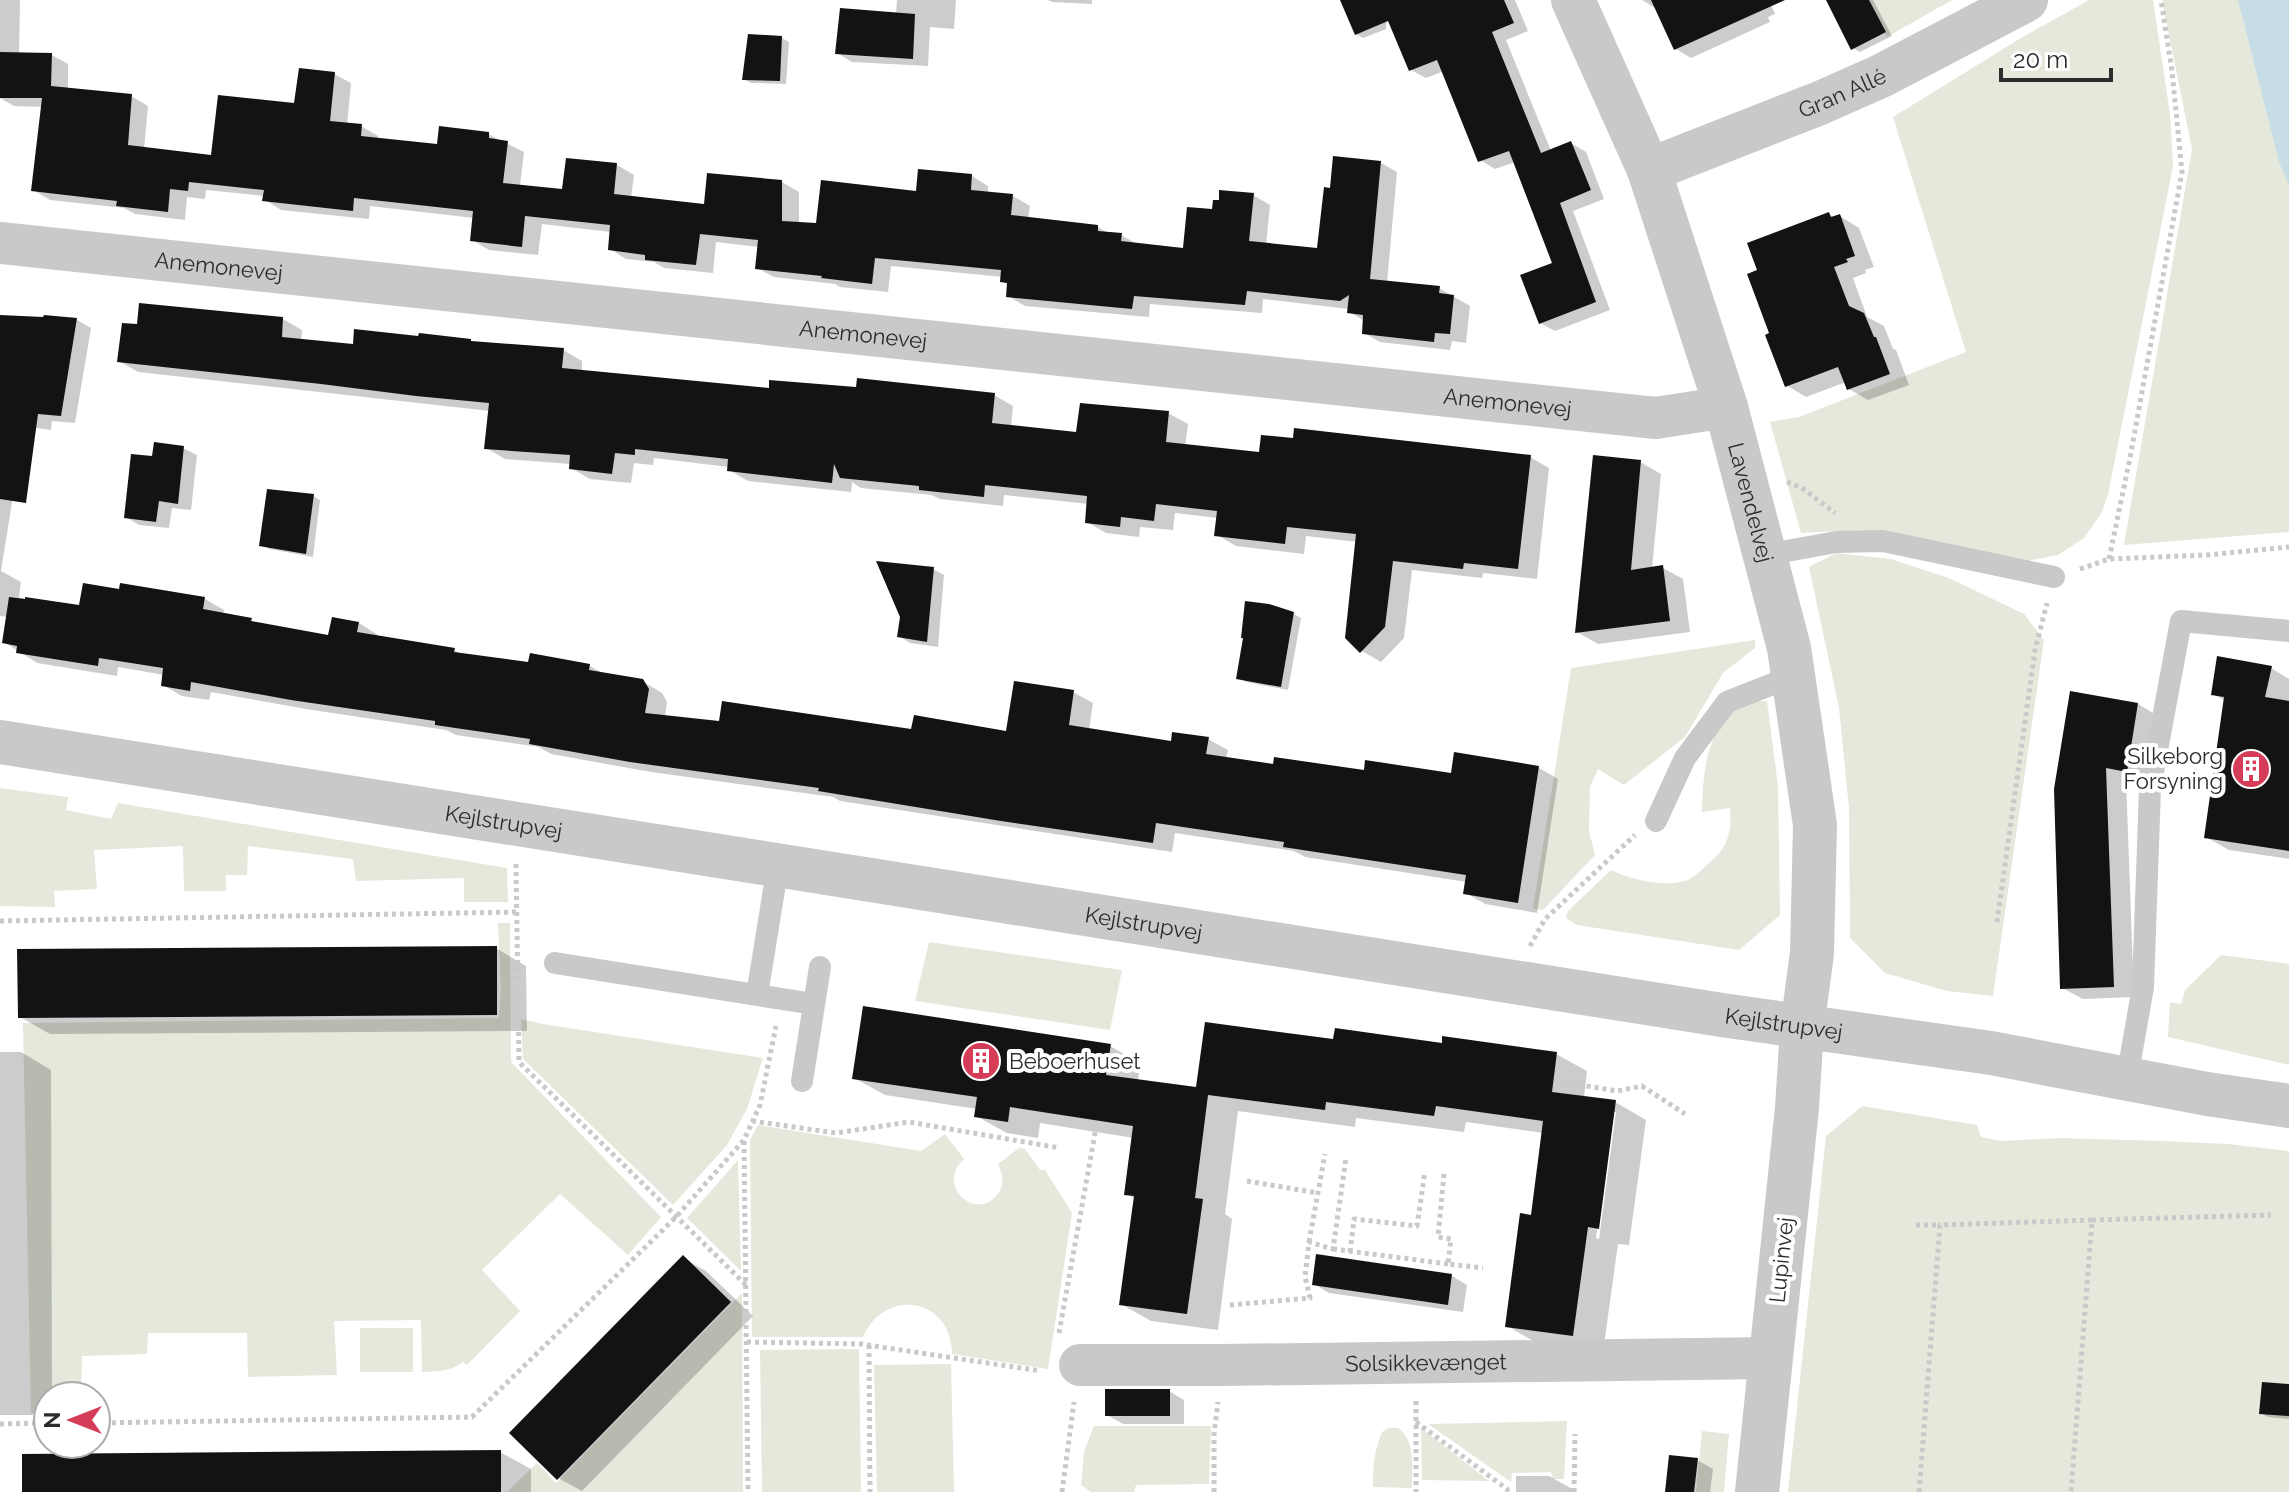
<svg xmlns="http://www.w3.org/2000/svg" width="2289" height="1492" viewBox="0 0 2289 1492" font-family="Raleway,sans-serif">
<style>
.green{fill:#e4e9db}
.water{fill:#c8dee7}
.shadow{fill:#0003;fill-rule:evenodd}
.building{fill:#131313}
.lines{fill:none;stroke-linecap:round;stroke-linejoin:round}
.path{stroke:#c9c9c9;stroke-width:5;stroke-dasharray:4 4;stroke-linecap:butt}
.service{stroke:#c9c9c9;stroke-width:22}
.minor{stroke:#c9c9c9;stroke-width:42}
.tertiary{stroke:#c9c9c9;stroke-width:44}
.labels{text-anchor:middle;stroke-width:8;stroke-linejoin:round;paint-order:stroke}
.street-label{font-size:22px;fill:#2c2c2c;stroke:#fff}
.poi-label{font-size:22px;fill:#2c2c2c;stroke:#fff;text-anchor:end}
</style>
<rect width="100%" height="100%" fill="#fff"/>
<!-- green -->
<path class="green" d="M1868,0H1952L1887,37Z
M2089,0H2153L2170,114L2173,166L2108,495L2101,514L2084,538L2058,555L2016,563L1837,531L1801,533L1770,422L1799,417L1966,352L1893,117L2021,38Z
M2162,0H2289V532L2124,545L2192,149Z
M1836,553L1891,559L1949,578L2024,614L2044,640L1993,996L1947,991L1885,973L1850,938L1849,808L1839,708L1809,567Z
M1755,640V648L1723,673L1685,737L1624,785L1598,769L1590,787L1589,831L1595,855L1543,910L1533,909L1571,668Z
M1767,701L1778,786L1780,915L1739,950L1577,925L1566,918L1568,911L1611,870C1632,880 1667,889 1690,879C1697,875 1703,868 1709,863C1728,848 1732,831 1730,808L1702,812C1703,774 1706,719 1748,703C1753,701 1761,701 1767,701Z
M0,788L68,797L66,810L111,819L118,803L507,868L508,902H464V878L356,881L353,859L248,846L247,875H226V891H184L183,846L94,850L97,889L54,891L55,907L0,906Z
M498,923H510L511,1062L661,1217L628,1255L560,1194L482,1270L520,1311L467,1365L463,1362C450,1372 438,1371 422,1372L421,1320L334,1321L337,1375L248,1377L247,1333H148L147,1354L82,1356L81,1392H60L59,1396H48V1412L31,1413L23,1023L499,1018L501,989Z
M929,942L1122,970L1110,1030L915,1001Z
M2221,955L2289,964V1065L2168,1037L2170,1002L2181,1004L2185,990Z
M521,1019L543,1024L763,1058L747,1109L727,1145L673,1205L523,1059Z
M1862,1106L1977,1125L1981,1137L2001,1141L2060,1138L2161,1141L2228,1144L2289,1151V1492H1788L1826,1136Z
M758,1125L921,1151L945,1134L964,1159C935,1185 975,1222 997,1195C1005,1185 1003,1175 998,1164L1019,1148L1025,1149L1040,1170H1045L1072,1213L1048,1369L952,1354C952,1298 885,1286 863,1337H752L750,1140Z
M738,1160L741,1271L687,1218Z
M742,1293L743,1492H507L537,1463L556,1483Z
M360,1328H413V1372H360Z
M859,1349L861,1492H762L760,1350Z
M951,1364L954,1492H877L874,1365Z
M1567,1421L1564,1479H1553L1551,1472L1512,1473L1511,1482L1428,1424Z
M1094,1426H1211L1209,1484L1136,1485L1134,1492H1091L1081,1485L1084,1452Z
M1389,1428H1398C1416,1441 1412,1467 1412,1488L1373,1487C1373,1467 1374,1451 1382,1432Z
M1421,1428L1489,1481L1422,1480Z
M1702,1431L1729,1434L1724,1492H1696Z"/>
<!-- water -->
<path class="water" d="M2238,0H2289V186L2279,162Z"/>
<!-- shadow -->
<path class="shadow" d="M0,0H20L19,54L52,55L68,64V89L131,96L148,106L144,149L213,158L296,106L334,74L351,83L347,125L361,126L378,136V140L439,147L488,134L524,152L520,186L564,191L617,165L634,175L631,198L706,206L782,182L799,192V224L818,225L972,176L988,186V194L1013,196L1030,206L1028,219L1098,227L1110,234L1121,235L1139,245L1185,251L1213,212L1253,195L1270,205L1266,245L1319,251L1331,190L1381,163L1397,172L1387,283L1439,288L1470,306L1466,343L1452,341L1450,350L1380,342L1364,333L1365,321L1349,312V309L1263,299L1262,313L1150,304L1149,317L1025,306L1008,296L1009,285L1002,281L1003,277L891,266L888,292L840,287L835,284L774,277L757,268L759,247L716,242L713,273L664,268L654,262L626,259L610,249L611,232L542,224L538,255L489,250L472,240L474,218L370,206L369,219L281,210L265,200V196L206,190L205,199L187,197L185,220L135,214L124,208L50,200L33,190L43,107L14,106L0,98Z
M897,0H956L954,29L930,27L928,66L852,62L837,53L896,14Z
M1048,0H1092V4L1052,2Z
M1347,0H1388L1386,29L1363,38L1356,34Z
M1422,0H1515L1528,31L1506,40L1551,151L1571,143L1586,152L1604,199L1573,211L1610,310L1555,331L1540,323L1554,264L1515,162L1495,169L1480,160L1444,71L1426,78L1411,70Z
M1642,0H1769L1775,14L1768,17L1770,22L1691,58L1676,49L1658,10Z
M1828,0H1873L1892,36L1860,52L1853,48Z
M782,38L789,42L786,84L751,83L744,79Z
M1828,214L1835,218L1840,216L1859,228L1874,267L1865,270L1866,273L1853,278L1867,317L1884,326L1893,349L1896,350L1909,385L1868,400L1849,389L1846,382L1806,397L1786,385L1772,335L1760,271Z
M0,317L45,319V317L77,320L91,328L75,423L52,421L51,430L0,423Z
M283,319L302,330L301,341L354,346L474,343L563,350L582,361V372L770,391L858,389L994,395L1013,406L1011,427L1078,435L1168,413L1188,424L1185,446L1261,455L1530,457L1549,468L1537,579L1483,573L1482,578L1412,570L1404,638L1381,662L1362,651L1358,542L1306,536L1304,554L1236,546L1217,535L1218,518L1175,513L1173,530L1140,527L1139,537L1106,533L1087,522L1089,504L1004,495L1003,506L940,499L932,495L861,488L852,482L851,492L748,481L729,470V467L654,458L653,465L634,463L631,483L590,479L571,468V464L505,459L486,448L490,411L138,372L119,361Z
M183,448L197,455L191,510L172,508L169,528L139,525L126,517L154,459Z
M1640,462L1661,474L1652,569L1663,568L1683,579L1690,632L1598,644L1577,632Z
M0,489L13,496L1,571L21,582L19,598L81,608L205,599L224,610L223,614L251,620L260,625L330,638L359,623L378,635L377,638L454,650L463,655L530,665L590,666L606,675L642,681L662,693L667,702L665,717L721,723L1008,733L1073,692L1093,703L1089,730L1173,743L1208,739L1228,750L1226,759L1275,766L1365,773L1453,775L1539,768L1558,779L1537,913L1485,904L1466,893L1467,882L1305,857L1294,851L1175,833L1172,852L840,801L833,797L651,772L551,754L539,747L456,735L446,730L312,710L211,692L209,700L182,696L163,685L164,675L118,667L117,676L37,663L4,642L8,617L0,616Z
M313,496L320,500L313,557L269,549L262,545Z
M933,569L944,575L938,647L910,643L899,636Z
M1294,614L1301,618L1288,690L1246,682L1239,678Z
M2271,668L2289,679V859L2229,850L2206,837L2226,701L2213,694Z
M2138,704L2158,716L2147,782L2126,779L2134,997L2083,999L2062,988L2056,789Z
M496,948L526,966L527,1031L50,1034L20,1017Z
M1335,1042L1444,1045L1556,1054L1587,1071L1584,1098L1615,1102L1646,1120L1629,1245L1618,1244L1603,1352L1537,1343L1507,1326L1532,1217L1544,1133L1466,1122L1464,1132L1356,1118L1355,1127L1238,1111L1225,1214L1232,1219L1218,1330L1151,1321L1121,1304L1135,1199L1126,1193L1134,1138L1040,1123L1038,1138L1007,1133L976,1116L977,1109L885,1095L854,1078L1110,1046L1140,1063L1138,1081L1198,1089ZM1612,1112H1616L1599,1239L1596,1238Z
M0,1052H21L51,1070L52,1396H48V1415H0Z
M683,1258L706,1271L753,1316L582,1491L558,1478Z
M1452,1276L1467,1285L1463,1312L1329,1293L1314,1284Z
M2289,1386V1419L2268,1417L2261,1413Z
M1169,1391L1184,1400V1424H1123L1107,1415Z
M500,1452L531,1469V1492H24Z
M1697,1460L1713,1469L1710,1492H1667Z
M1516,1476H1549L1578,1492H1516Z"/>
<!-- building -->
<path class="building" d="M1340,0H1504L1514,23L1492,32L1541,153L1571,141L1591,190L1560,203L1596,302L1539,324L1520,275L1552,263L1509,151L1478,162L1437,60L1409,71L1388,21L1355,35Z
M1651,0H1785L1674,50Z
M1826,0H1869L1886,32L1851,50Z
M840,8L915,14L913,59L835,54Z
M748,34L782,36L780,81L742,80Z
M0,52L52,53L51,86L132,94L128,145L211,155L218,95L294,103L299,68L335,72L330,121L362,124L361,136L437,144L439,126L489,132V138L508,141L503,183L562,189L566,158L617,163L614,194L704,204L707,173L782,180V221L816,223L821,180L916,191L918,169L972,174L971,190L1013,194L1011,215L1098,225V231L1122,233L1121,241L1183,248L1187,207L1212,209L1213,200H1219V190L1254,193L1249,241L1317,248L1324,187L1330,188L1333,156L1381,161L1370,279L1440,286L1439,293L1454,295L1450,334L1435,333L1434,342L1362,334L1363,315L1347,313L1349,295L1340,301L1247,291L1245,305L1134,296L1132,309L1006,297L1007,283L1000,282L1001,270L875,258L872,284L821,278L822,276L755,269L758,240L700,234L696,265L645,260V255L608,250L610,225L525,216L522,247L470,241L473,211L354,198L353,211L262,201L264,190L189,182L188,191L170,189L168,212L116,206L117,201L31,191L42,98H0Z
M1829,212L1831,217L1840,214L1855,256L1846,259L1848,262L1834,267L1849,306L1864,313L1874,337H1876L1890,374L1847,390L1838,367L1785,387L1765,335L1769,333L1747,274L1757,270L1747,243Z
M139,303L283,317L282,337L353,344L354,329L418,336L419,333L471,339V341L564,348L562,368L769,388V380L856,387L857,378L995,393L992,423L1076,432L1080,403L1169,411L1166,442L1259,452L1261,435L1293,438L1294,428L1531,455L1518,569L1464,563L1463,569L1393,561L1385,627L1360,653L1345,638L1356,534L1287,527L1285,544L1214,536L1217,511L1156,504L1154,521L1121,517L1120,527L1085,523L1087,496L985,485L984,497L919,490V486L840,478L834,464L832,483L727,471L728,459L635,449V455L615,453L612,474L569,469L570,455L484,449L489,403L416,396L321,384L117,362L122,323L137,324Z
M0,315L43,317L44,315L77,318L61,416L38,414L26,503L0,499Z
M154,442L184,446L178,504L159,501L156,522L124,518L131,454L152,456Z
M1593,455L1641,460L1631,570L1663,565L1670,621L1575,633Z
M267,489L314,494L306,554L259,546Z
M876,561L934,567L927,642L897,637L900,617Z
M83,583L119,589L120,583L205,597L203,609L252,618L251,621L328,635L332,617L359,622L357,632L455,648L454,652L528,662L530,653L590,664L589,670L643,679L649,689L645,713L719,721L722,701L911,729L914,715L1006,731L1014,681L1074,690L1069,725L1171,741L1172,732L1209,737L1206,754L1273,764L1274,757L1364,770L1365,760L1451,773L1454,752L1539,766L1518,903L1463,894L1466,875L1283,847L1284,842L1156,823L1153,843L1001,821L818,791L819,788L630,762L529,744L530,739L435,725V721L291,700L191,682L190,691L161,686L163,668L99,658L98,666L16,653L17,646L2,643L9,597L25,599V597L79,605Z
M1245,601L1269,604L1294,612L1281,687L1236,679L1243,638H1241Z
M2217,656L2272,666L2265,697L2289,701V851L2204,838L2224,697L2211,695Z
M2070,691L2138,703L2127,772L2106,768L2114,987L2060,989L2054,789Z
M497,946V1015L18,1018L17,949Z
M863,1006L1111,1044L1106,1075L1196,1087L1205,1022L1333,1039L1335,1028L1442,1043V1036L1557,1052L1552,1092L1616,1100L1599,1229L1588,1227L1573,1336L1505,1327L1520,1213L1531,1215L1543,1121L1436,1106L1434,1116L1326,1102L1325,1110L1208,1095L1195,1198L1203,1199L1187,1314L1119,1305L1134,1196L1124,1195L1133,1126L1010,1107L1008,1122L974,1117L977,1097L852,1079Z
M1316,1254L1452,1274L1448,1305L1312,1285Z
M683,1255L731,1302L557,1480L509,1433Z
M2262,1382L2289,1384V1416L2259,1414Z
M1105,1389H1170V1416H1105Z
M501,1450V1492H22V1454Z
M1669,1455L1698,1458L1694,1492H1665Z"/>
<g class="lines">
<!-- path -->
<path class="path" d="M1787,482L1802,488L1835,513
M2109,559L2130,458L2182,172L2172,71L2161,0
M2080,569L2109,559L2207,555L2289,547
M516,864L519,1062L747,1286
M0,921L517,912
M1997,922L2035,650L2047,603
M1530,946L1545,919L1635,835
M1563,1082L1617,1091L1642,1086L1685,1114
M752,1121L836,1133L909,1122L1060,1148
M744,1141L748,1492
M1444,1174L1438,1237L1451,1239L1448,1264L1483,1268
M1247,1181L1318,1193
M2092,1220L2271,1215
M1916,1225H1940
M1309,1242L1325,1154
M1333,1249L1448,1264
M1350,1252L1354,1219L1417,1226L1425,1171
M1230,1305L1310,1298L1305,1277L1309,1242L1333,1249L1346,1158
M1059,1333L1096,1128
M747,1342L861,1344L1041,1371
M869,1345L870,1492
M1416,1401V1492
M1416,1422L1507,1489L1508,1492
M96,1423L472,1417L676,1217L744,1140L760,1105L776,1026
M0,1424L48,1423
M1062,1492L1074,1402
M1214,1492V1434L1218,1402
M1574,1492L1575,1434
M1919,1492L1940,1225L2092,1220L2071,1492"/>
<!-- service -->
<path class="service" d="M1765,555L1836,542L1883,541L2054,577
M1656,821L1685,758L1727,702L1793,676
M555,963L757,995L778,865
M757,995L814,1004
M2127,1078L2143,987L2150,788L2181,621L2289,631
M802,1081L820,967"/>
<!-- minor -->
<g class="minor">
<path id="s1" d="M0,243L1656,418L1726,407"/>
<path id="s2" d="M1080,1365H1222L1771,1358"/>
</g>
<!-- tertiary -->
<g class="tertiary">
<path id="s3" d="M1573,0L1649,170L1726,407L1789,648L1815,825L1812,953L1802,1028L1797,1108L1757,1492"/>
<path id="s4" d="M1649,170L1820,103L1881,76L2026,0"/>
<path id="s5" d="M0,742L1722,1015L1991,1053L2207,1094L2289,1106"/>
</g>
</g>
<!-- icons -->
<defs>
<symbol id="building-disc" viewBox="-11 -11 22 22"><circle r="9.5" fill="#d53c58" stroke="#fff"/><path d="M-4-6H4V6H1V3H-1V6H-4ZM-2.5-4.3h1.7v1.8h-1.7ZM.8-4.3h1.7v1.8H.8ZM-2.5-1h1.7V.8h-1.7ZM.8-1h1.7V.8H.8Z" fill="#fff"/></symbol>
</defs>
<g fill-rule="evenodd">
<use href="#building-disc" x="2229" y="747" width="44" height="44"/>
<use href="#building-disc" x="959" y="1039" width="44" height="44"/>
</g>
<g class="labels">
<!-- street labels -->
<g class="street-label">
<text dy="8" stroke="none"><textPath href="#s4" startOffset="208">Gran Allé</textPath></text>
<text dy="8" stroke="none"><textPath href="#s1" startOffset="220">Anemonevej</textPath></text>
<text dy="8" stroke="none"><textPath href="#s1" startOffset="868">Anemonevej</textPath></text>
<text dy="8" stroke="none"><textPath href="#s1" startOffset="1516">Anemonevej</textPath></text>
<text dy="8" stroke="none"><textPath href="#s3" startOffset="534">Lavendelvej</textPath></text>
<text dy="8" stroke="none"><textPath href="#s5" startOffset="510">Kejlstrupvej</textPath></text>
<text dy="8" stroke="none"><textPath href="#s5" startOffset="1158">Kejlstrupvej</textPath></text>
<text dy="8" stroke="none"><textPath href="#s5" startOffset="1806">Kejlstrupvej</textPath></text>
<text transform="translate(1781 1260) rotate(-84)" y="8">Lupinvej</text>
<text dy="8" stroke="none"><textPath href="#s2" startOffset="346">Solsikkevænget</textPath></text>
</g>
<!-- poi labels -->
<g class="poi-label">
<text x="2223" y="764">Silkeborg<tspan x="2223" dy="25">Forsyning</tspan></text>
<text x="1009" y="1069" text-anchor="start">Beboerhuset</text>
</g>
</g>
<!-- north arrow -->
<g transform="translate(72 1420) rotate(270)"><circle r="38" fill="#ffffff" stroke="#ababab" stroke-width="2"/>
<path d="M0-6L14 30L0 20L-14 30Z" fill="#d53c58"/>
<text y="-12" font-size="22" font-weight="bold" text-anchor="middle" fill="#2c2c2c">N</text>
</g>
<!-- scale -->
<path d="M2001 68v12h110v-12" fill="none" stroke="#2c2c2c" stroke-width="4"/>
<text x="2013" y="68" font-size="24" fill="#2c2c2c" stroke="#ffffff" stroke-width="6" paint-order="stroke">20 m</text>
</svg>
